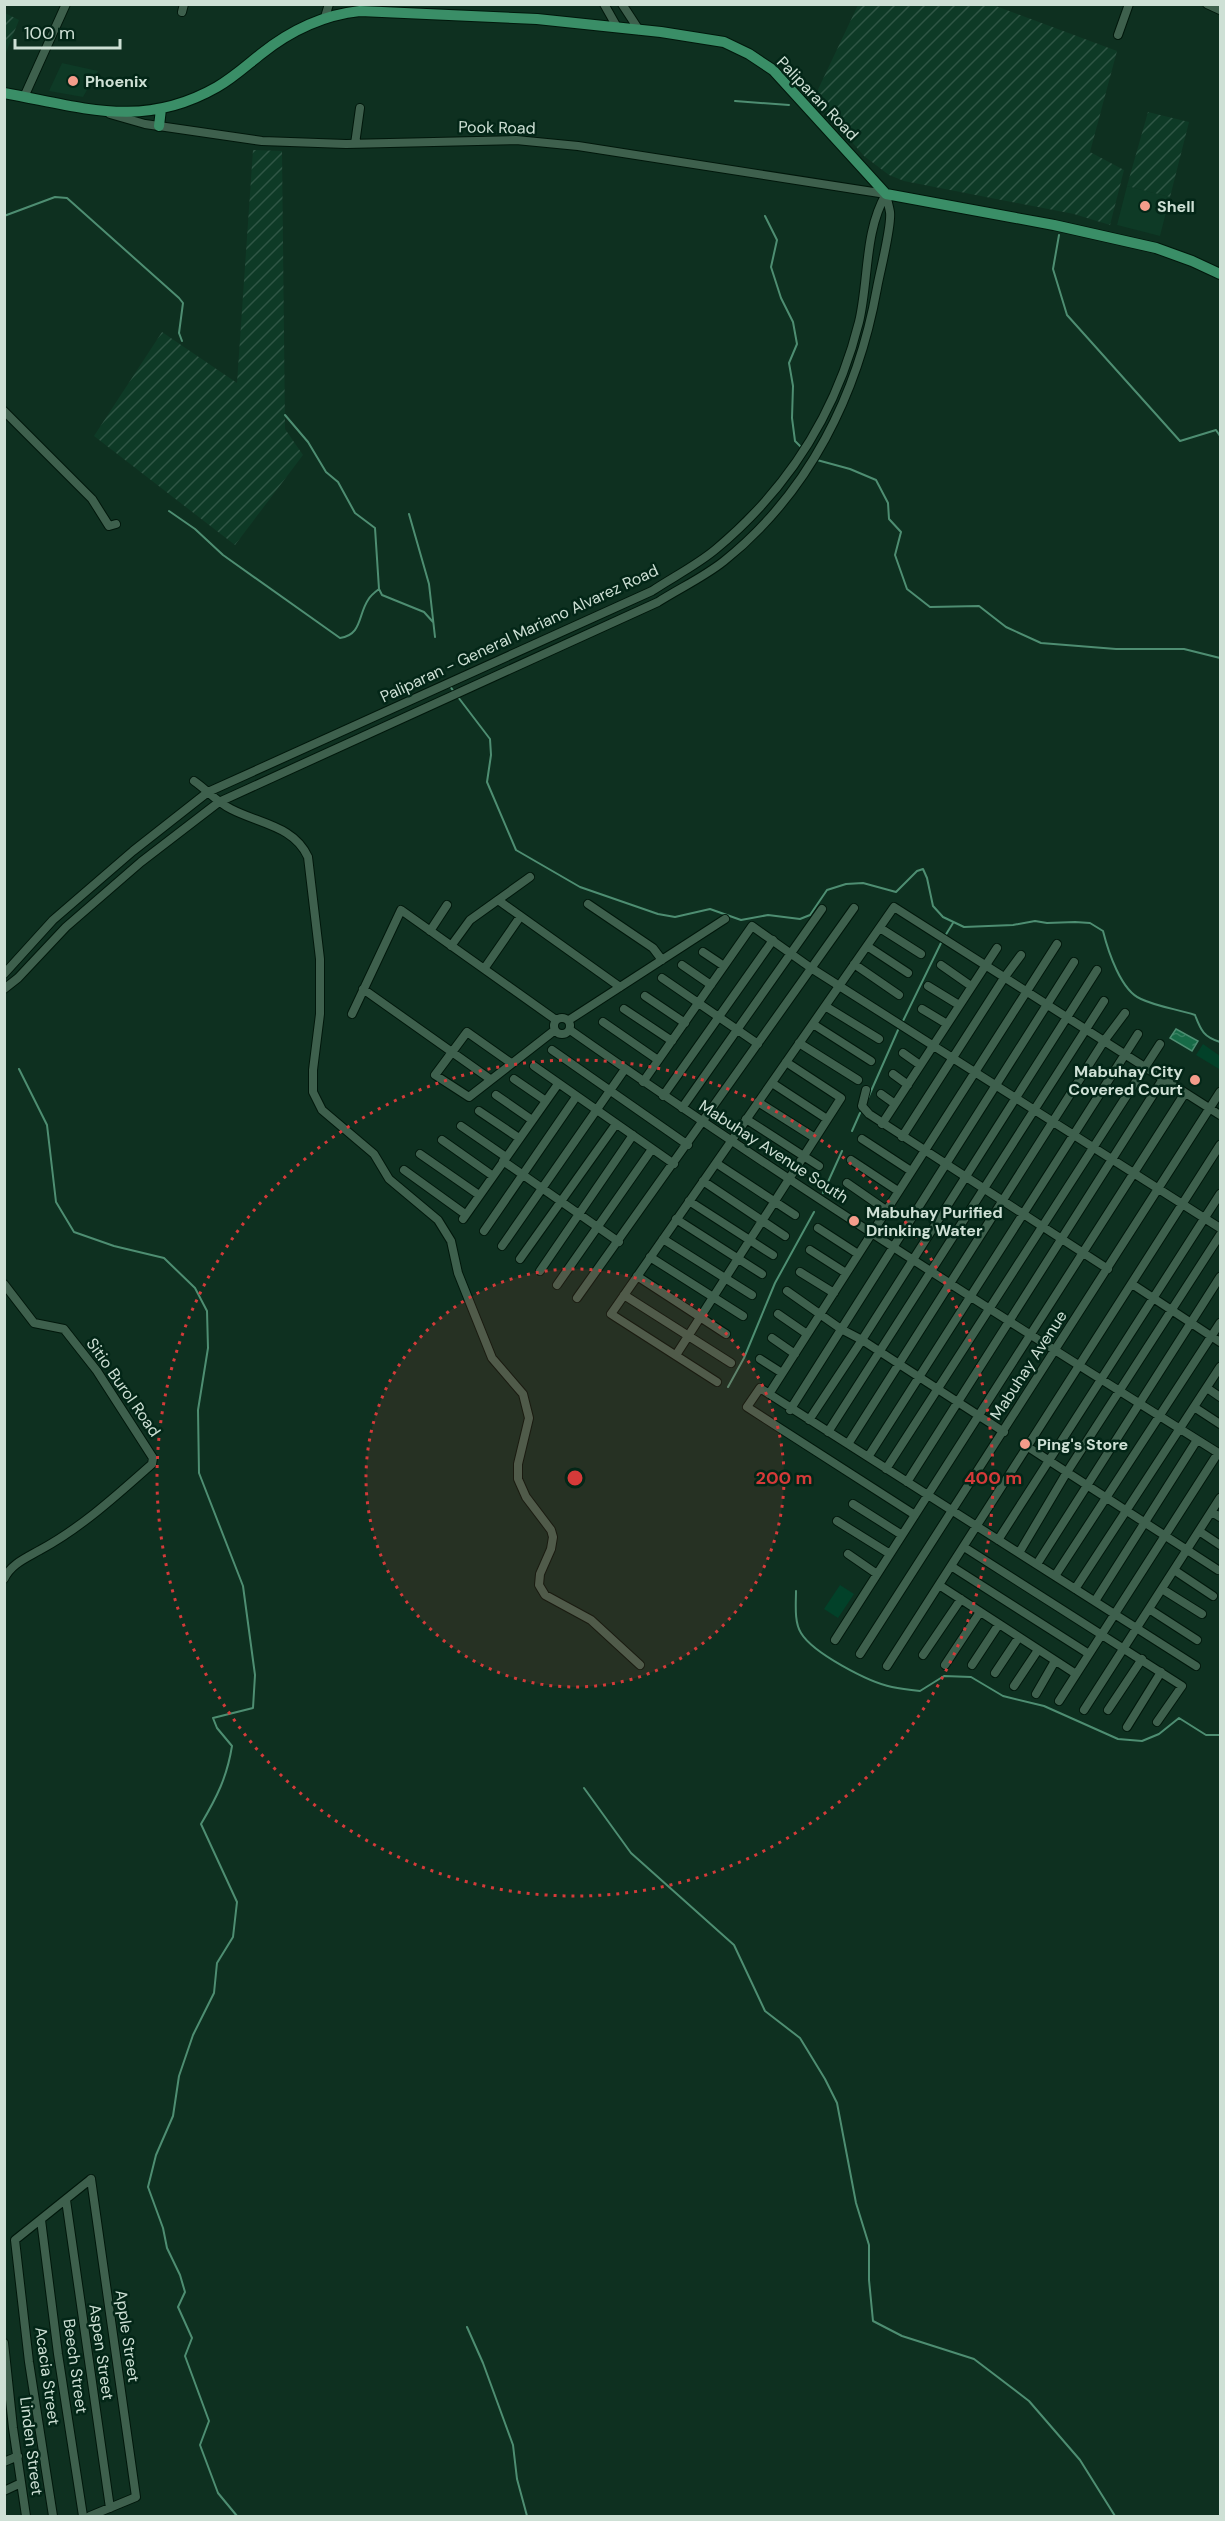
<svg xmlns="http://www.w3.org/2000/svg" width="1225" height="2521" viewBox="0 0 1225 2521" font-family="'DM Sans',sans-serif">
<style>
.built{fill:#0e3a26}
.industrial{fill:url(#industrial-furrows)}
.garden{fill:#024129}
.water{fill:url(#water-ripples);stroke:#4e8e72;stroke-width:1.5}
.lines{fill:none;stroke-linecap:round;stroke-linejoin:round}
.stream{stroke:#4e8e72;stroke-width:2}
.minor-casing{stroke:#00170b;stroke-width:10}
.major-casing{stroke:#00170b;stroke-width:12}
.minor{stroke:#3e604d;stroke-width:8}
.major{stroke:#3a8e67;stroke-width:10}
.ring{fill:none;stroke:#d53a39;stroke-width:3;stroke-dasharray:3 6}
.poi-dot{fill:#f49d8b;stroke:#032617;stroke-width:2}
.labels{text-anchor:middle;stroke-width:5;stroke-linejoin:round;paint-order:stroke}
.poi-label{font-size:16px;font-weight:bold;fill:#cee0d5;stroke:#032617;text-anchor:start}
.street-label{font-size:16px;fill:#cee0d5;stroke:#032617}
.centre{fill:#d53a39;stroke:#032617;stroke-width:3}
.ring-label{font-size:18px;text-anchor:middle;font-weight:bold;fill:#d53a39;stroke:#032617;stroke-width:5;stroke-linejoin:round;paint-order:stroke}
</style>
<defs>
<pattern id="industrial-furrows" width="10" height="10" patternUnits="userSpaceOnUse" patternTransform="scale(1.5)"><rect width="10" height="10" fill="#0e3a26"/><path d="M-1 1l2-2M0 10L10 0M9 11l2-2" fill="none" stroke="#305645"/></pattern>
<pattern id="water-ripples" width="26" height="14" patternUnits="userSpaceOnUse" patternTransform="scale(1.5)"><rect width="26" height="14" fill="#176b47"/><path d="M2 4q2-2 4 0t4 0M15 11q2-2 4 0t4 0" fill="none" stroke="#388061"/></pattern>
</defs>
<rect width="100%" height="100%" fill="#0e3020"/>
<!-- built -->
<path class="built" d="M62,63L98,71L83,97L49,91Z
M1127,186L1170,197L1160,236L1117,225Z"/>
<!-- industrial -->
<path class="industrial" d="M858,5H993L1117,51L1090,152L1124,170L1110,225L1074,214L904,181L889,175L864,156L814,98Z
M5,13L19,20L5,55Z
M1148,112L1189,122L1170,197L1127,186Z
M253,150L282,151L285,429L303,455L235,545L94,436L162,332L237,383Z"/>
<!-- garden -->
<path class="garden" d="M1203,1044L1220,1056L1219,1069L1196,1055Z
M840,1585L854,1594L838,1618L824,1609Z"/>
<!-- water -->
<path class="water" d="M1176,1029L1198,1041L1192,1051L1170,1038Z"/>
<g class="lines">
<!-- stream -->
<path class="stream" d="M735,101L789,105
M4,216L55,197L67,198L179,298L183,303L179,333L182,341
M765,216L777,240L771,267L781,298L793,322L797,344L789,363L793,386L792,418L795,441L803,449
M1059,235L1053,269L1067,315L1180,441L1216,430L1220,436
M285,415L308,442L326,472L338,482L355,513L375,528L379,589L382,595L424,612L433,622
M817,460L850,469L876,480L888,503L889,519L901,532L895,555L907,589L930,607L979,606L1006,627L1041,643L1116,649H1184L1220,658
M169,511L195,529L223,555L340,638C362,635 358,615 368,600C370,596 375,592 379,589
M409,514L429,584L435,637
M446,680L454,692
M458,697L490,739L491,755L487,782L516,850L580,887L658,914L675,917L710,909L741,920L768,915L800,919L810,915L827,890L846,884L863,883L896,892L917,871L923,869L927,878L933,906L943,917L964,927L1013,925L1035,921L1047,923L1075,922L1090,923L1103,931C1108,951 1121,991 1141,999C1158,1007 1177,1009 1195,1015C1201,1031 1204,1037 1220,1042
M945,936L953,923
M903,1021L941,943
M19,1069L47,1125L56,1202L74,1232L114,1246L164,1258L195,1288L207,1311L208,1348L198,1410L199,1473L243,1586L255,1675L253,1708L213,1718L217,1728L232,1746C227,1777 217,1797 201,1824L237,1902L233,1937L217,1963L214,1993L193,2035L179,2076L173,2116L156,2155L148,2187L163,2228L167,2248L180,2275L185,2292L178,2307L192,2338L185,2356L209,2421L200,2445L218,2493L237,2516
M868,1098L898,1030
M852,1131L860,1113
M823,1193L842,1151
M728,1387L744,1358L775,1283L814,1212
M796,1591C796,1604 794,1622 801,1633C813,1653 868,1682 892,1687C901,1689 910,1690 920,1691L944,1676L971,1677L1003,1696L1044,1706L1118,1739L1142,1741L1159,1734L1179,1718L1206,1735H1220
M584,1788L631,1853L734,1945L765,2011L800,2038L825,2079L837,2103L856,2203L869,2245V2280L873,2321L902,2336L974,2359L1029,2401L1080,2460L1115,2516
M467,2327L483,2363L513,2445L517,2479L527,2516"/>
<defs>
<path id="minor" d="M604,4L617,27
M622,4L639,30
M1207,4L1220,10
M182,12L184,4
M325,17L329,4
M1118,35L1129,4
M24,97L66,4
M110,114L145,124L262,141L346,144L516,140L578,146L886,194
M355,144L360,108
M4,411L92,499L109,526L116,524
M194,781C207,790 217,802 231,809C260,824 294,826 308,857L320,959V1014L313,1070V1092L322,1110L374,1154L389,1179L438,1220L451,1241L458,1273L492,1358L523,1394L529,1418L518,1464V1479L526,1497L551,1530L553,1537L551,1549L540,1574L539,1585L545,1595L591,1620L640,1665
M498,900L620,987
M588,904L653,948L662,960
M880,928L921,954
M430,931L447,905
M451,946L470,920L530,877
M867,946L908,973
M703,952L724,966
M854,964L899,995
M682,965L711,985
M941,965L971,986
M484,969L520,917
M4,974L53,920L133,851L208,792L652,591C673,577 697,565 716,549C789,488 836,414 859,322C869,280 864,232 886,194
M662,978L758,1044
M928,986L959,1005
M4,989L18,978L66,927L141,862L219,802L658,602C680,588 704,577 724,561C809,493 858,394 877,288C880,271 892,226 890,212C889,206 887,200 886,194
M363,989L490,1079
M645,996L685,1023
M825,1006L879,1039
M624,1009L672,1041
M922,1009L947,1024
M352,1014L401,910L556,1020
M554 1026a8 8 0 1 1 16 0a8 8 0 1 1-16 0Z
M569,1020L725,919
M603,1022L658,1060
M813,1024L871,1061
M570,1030C782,1179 1001,1317 1220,1454
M799,1043L858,1080
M552,1050L688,1145
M903,1053L920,1065
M511,1063L467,1032L435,1075L469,1097L555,1030
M534,1066L674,1164
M893,1074L908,1085
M514,1079L546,1101
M643,1082L752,926L811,968L1220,1228
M772,1083L827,1119
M866,1090L862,1106L869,1114L1108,1269
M881,1094L895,1104
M496,1095L532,1120
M663,1096L773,940
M758,1102L815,1138
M682,1108L822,909
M479,1111L519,1138
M746,1119L819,1166
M882,1124L997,948
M461,1126L506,1157
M902,1137L1004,978L1021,955
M862,1139L911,1171
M442,1140L493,1176
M420,1154L479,1195
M851,1160L898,1191
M503,1161L619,1242
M716,1163L795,1215
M404,1170L465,1214
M703,1181L785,1236
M847,1183L886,1210
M689,1201L773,1255
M463,1219L558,1084
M676,1219L762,1274
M818,1228L858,1254
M484,1231L576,1097
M663,1239L752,1295
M502,1246L625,1069
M810,1250L846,1273
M650,1257L743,1316
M520,1259L616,1124
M540,1271L633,1135
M800,1272L834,1293
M637,1276L726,1334
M4,1284L34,1323L64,1329L97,1371L153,1458L152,1464C117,1495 81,1528 40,1550C26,1558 11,1564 4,1579
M1132,1284L1220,1342
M557,1285L652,1149
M787,1291L841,1329L862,1340L1004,1432
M624,1295L731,1363
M577,1298L854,908
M778,1314L807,1334
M772,1338L795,1354
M676,1355L841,1098L786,1062
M760,1359L782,1373
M717,1382L611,1314L894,907L1220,1115
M1207,1388L1220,1397
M769,1394L1057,944
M1194,1407L1220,1424
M790,1410L1074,962
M809,1420L862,1340L1097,970
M828,1432L1104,1001
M848,1444L1104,1041L1125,1013
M1028,1447L1218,1570
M868,1457L1138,1034
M886,1469L1160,1044
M907,1482L1163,1079
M853,1504L902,1535
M1212,1512L1220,1517
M915,1515L747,1407L760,1388L1196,1666
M837,1521L890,1554
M1199,1531L1220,1545
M998,1540L1220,1194
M964,1547L1182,1686L1157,1722
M1019,1553L1067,1472L1220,1235
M848,1554L877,1574
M1037,1564L1220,1277
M951,1566L1089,1654
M1174,1570L1213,1596
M1055,1576L1220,1323
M939,1585L1076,1674
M1075,1589L1220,1367
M1162,1589L1202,1614
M1095,1601L1197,1440
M1149,1609L1197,1640
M835,1640L1185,1093
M860,1654L1220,1092
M923,1655L961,1599
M945,1665L980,1612
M972,1665L999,1624
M887,1666L1220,1145
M995,1673L1019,1637
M1014,1686L1038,1650
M1036,1694L1055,1661
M1059,1701L1218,1453
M1084,1710L1220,1498
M1108,1710L1142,1659
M1127,1727L1161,1672
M66,2200L110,2508
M41,2220L58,2354L83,2516
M4,2343L13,2428L26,2516
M4,2462L18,2456
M4,2491L21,2483
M53,2516L29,2362L15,2240L91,2179
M90,2516L136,2497L91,2179"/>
<path id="major" d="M4,93C82,107 142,130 217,87C233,78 247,65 261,54C291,30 322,15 360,11L537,19L661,32L724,42L749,54L773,70L886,194L1054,225L1156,248L1192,261L1220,274
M159,126L161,109"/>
</defs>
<!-- minor casing -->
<use href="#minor" class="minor-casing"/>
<!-- major casing -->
<use href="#major" class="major-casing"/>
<!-- minor -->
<use href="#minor" class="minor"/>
<!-- major -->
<use href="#major" class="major"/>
</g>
<!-- distance rings -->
<circle cx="575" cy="1478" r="209" fill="#d53a39" fill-opacity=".12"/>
<g class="ring">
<circle cx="575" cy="1478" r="209"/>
<circle cx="575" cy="1478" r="418"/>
</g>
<!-- markers -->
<g class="poi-dot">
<circle cx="73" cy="81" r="6"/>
<circle cx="1145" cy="206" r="6"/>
<circle cx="1195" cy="1080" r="6"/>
<circle cx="854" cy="1221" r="6"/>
<circle cx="1025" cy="1444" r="6"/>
</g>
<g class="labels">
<!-- poi labels -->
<g class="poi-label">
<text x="85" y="87">Phoenix</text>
<text x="1157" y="212">Shell</text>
<text x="1183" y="1077" text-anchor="end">Mabuhay City<tspan x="1183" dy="18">Covered Court</tspan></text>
<text x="866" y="1218">Mabuhay Purified<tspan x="866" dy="18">Drinking Water</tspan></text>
<text x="1037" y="1450">Ping's Store</text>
</g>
<!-- street labels -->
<g class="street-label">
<text transform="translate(818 98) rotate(46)" y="6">Paliparan Road</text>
<text transform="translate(497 127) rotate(1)" y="6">Pook Road</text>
<text transform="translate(519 633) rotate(-25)" y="6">Paliparan - General Mariano Alvarez Road</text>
<text transform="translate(774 1151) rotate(33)" y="6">Mabuhay Avenue South</text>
<text transform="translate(1028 1365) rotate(-57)" y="6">Mabuhay Avenue</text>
<text transform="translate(124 1387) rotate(55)" y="6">Sitio Burol Road</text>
<text transform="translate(128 2336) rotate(82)" y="6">Apple Street</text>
<text transform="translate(102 2352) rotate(82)" y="6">Aspen Street</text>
<text transform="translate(76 2366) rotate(82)" y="6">Beech Street</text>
<text transform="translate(48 2376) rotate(82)" y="6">Acacia Street</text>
<text transform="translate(32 2446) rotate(83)" y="6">Linden Street</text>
</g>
</g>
<circle cx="575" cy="1478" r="9" class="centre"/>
<g class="ring-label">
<text x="784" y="1484">200 m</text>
<text x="993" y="1484">400 m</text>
</g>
<!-- border -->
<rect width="1225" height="2521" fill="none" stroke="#cee0d5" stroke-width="12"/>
<!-- scale -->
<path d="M15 39v9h105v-9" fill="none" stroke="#cee0d5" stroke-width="3"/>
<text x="24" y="39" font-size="18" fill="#cee0d5" stroke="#032617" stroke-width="4.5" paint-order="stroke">100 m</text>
</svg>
